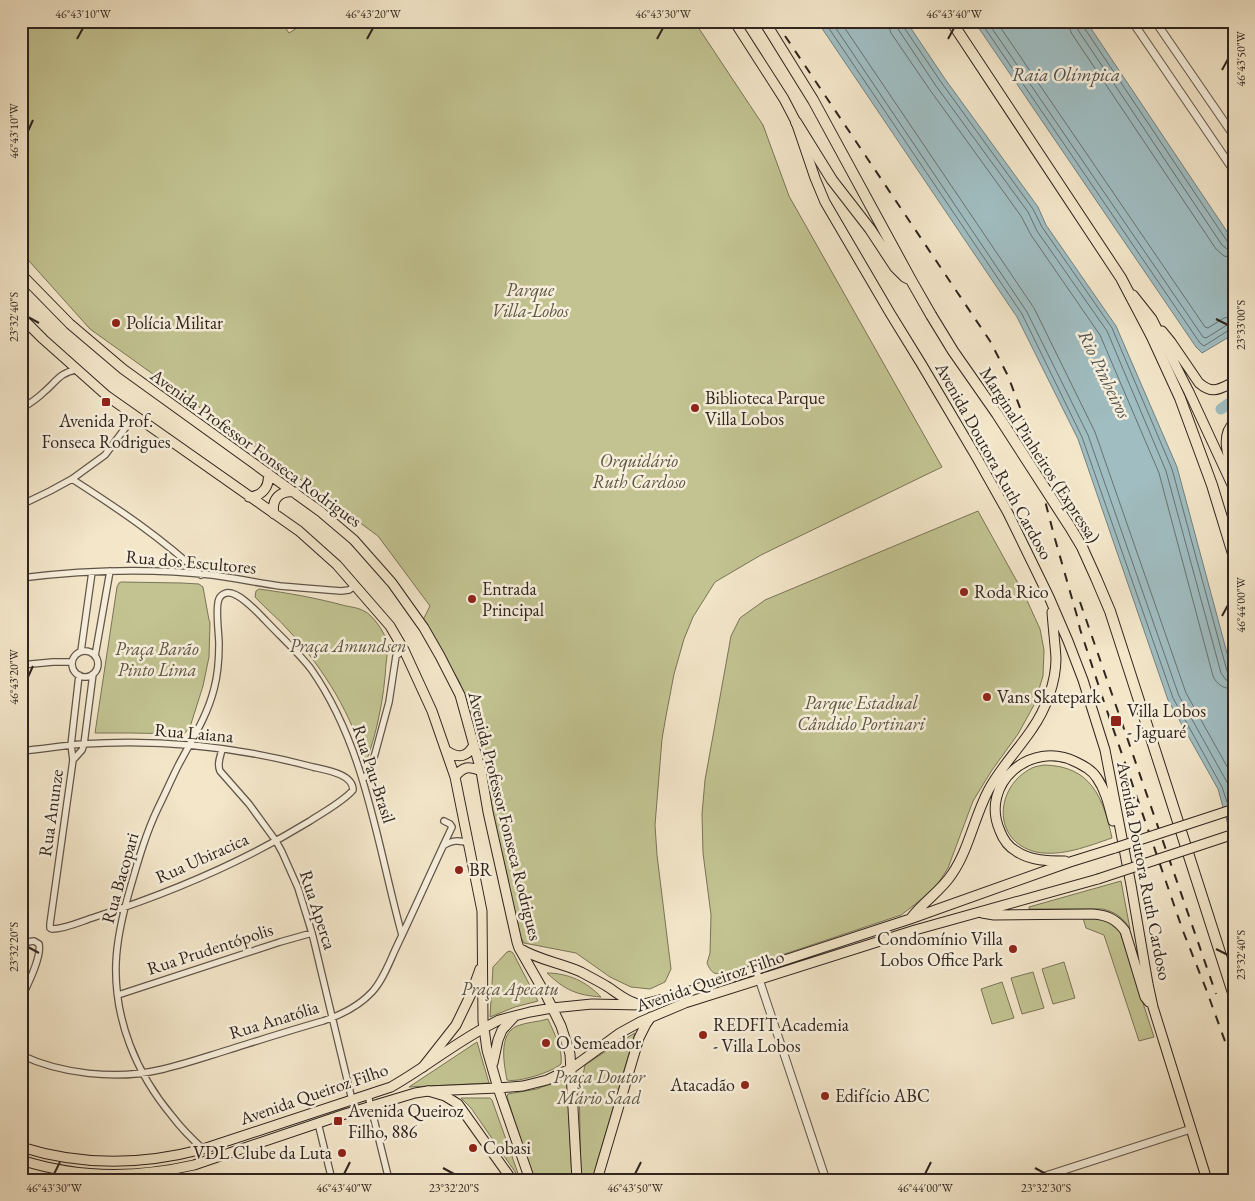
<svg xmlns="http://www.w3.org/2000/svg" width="1255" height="1201" viewBox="0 0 1255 1201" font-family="'EB Garamond',serif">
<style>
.green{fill:#c2c391;stroke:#797458}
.water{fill:#a0bdc1;stroke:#738080}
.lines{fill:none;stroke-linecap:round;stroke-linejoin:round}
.shore{stroke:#687170;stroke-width:1}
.river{stroke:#a0bdc1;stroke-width:11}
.minor-casing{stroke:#61554a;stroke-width:8}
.tertiary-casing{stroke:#61554a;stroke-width:9}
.primary-casing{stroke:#30251f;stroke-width:11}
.trunk-casing{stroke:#30251f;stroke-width:11}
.motorway-casing{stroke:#30251f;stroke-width:12}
.minor{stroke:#f7efdc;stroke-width:5.5}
.tertiary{stroke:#f7efdc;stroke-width:7}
.primary{stroke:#f3e6c9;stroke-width:9}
.trunk{stroke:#f3e6c9;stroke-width:9}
.motorway{stroke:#f3e6c9;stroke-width:10}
.rail{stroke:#30251f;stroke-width:2;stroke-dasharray:9 9;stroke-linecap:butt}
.trunk-bridge-casing{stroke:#30251f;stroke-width:11;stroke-linecap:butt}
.motorway-bridge-casing{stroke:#30251f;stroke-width:12;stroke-linecap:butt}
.trunk-bridge{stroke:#f3e6c9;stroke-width:9}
.motorway-bridge{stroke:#f3e6c9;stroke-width:10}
.ticks{fill:none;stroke:#30251f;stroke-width:2}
.poi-dot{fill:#8f2418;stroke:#f7efdc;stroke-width:2}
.labels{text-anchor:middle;stroke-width:5;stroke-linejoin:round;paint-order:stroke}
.park-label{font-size:18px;font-style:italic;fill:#5c5441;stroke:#f7efdc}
.poi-label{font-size:18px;fill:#30251f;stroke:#f7efdc;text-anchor:start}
.street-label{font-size:18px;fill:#30251f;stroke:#f7efdc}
.water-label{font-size:19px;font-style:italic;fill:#525350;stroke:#f7efdc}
.neatline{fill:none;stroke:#30251f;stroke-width:2}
.ticks-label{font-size:12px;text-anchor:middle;fill:#30251f}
</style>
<rect width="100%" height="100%" fill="#f3e6c9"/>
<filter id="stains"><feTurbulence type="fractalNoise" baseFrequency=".004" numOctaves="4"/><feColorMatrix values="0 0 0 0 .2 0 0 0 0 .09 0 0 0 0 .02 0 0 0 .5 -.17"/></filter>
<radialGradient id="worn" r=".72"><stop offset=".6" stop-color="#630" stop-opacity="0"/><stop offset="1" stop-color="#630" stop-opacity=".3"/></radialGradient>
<!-- green -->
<path class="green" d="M21,21H281L289,33L308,21H694L763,125L789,196L942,467L761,555L715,582L693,617L684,639L674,674L666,716L662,739L655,825L657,855L671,969L665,982L650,989L631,987L610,977L576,953L524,943L517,931L479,752L460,683L423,620L430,606L378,536L329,500L90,329L21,252Z
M978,511L1025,596L1040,629L1044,650L1043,676L1034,705L1018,734L992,770L973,801L948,868L937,885L922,899L901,915L728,973C716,975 712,975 707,963L710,953L711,915L703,853L702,814L705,780L731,636L740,618L765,600Z
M121,582L182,583L199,584L203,587L209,620L210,622L209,657L203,686L190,727L184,734L131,733H95L117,587L119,583Z
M259,589C288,593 317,598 346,606C352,607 359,608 364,611C373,615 384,632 387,641C388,648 387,657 386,664C384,698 377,733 365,765C354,717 323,668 290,632C279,619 266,609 255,597L256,591Z
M1044,765C1091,766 1103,797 1112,838C1088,846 1062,857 1036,852C991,841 995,786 1032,768C1036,766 1040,766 1044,765Z
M1121,881L1130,929C1124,918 1115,912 1103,909H1029V907Z
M1096,917L1110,923L1120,932L1154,1037L1139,1041L1104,935L1086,928L1083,918Z
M510,951L513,953L538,1001L515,1007L490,1017L493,967L507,952Z
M1064,962L1075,998L1053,1004L1042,969Z
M1033,972L1044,1008L1022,1014L1011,978Z
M547,973C568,973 587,982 601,997C576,995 565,990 547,973Z
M1002,982L1014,1018L992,1024L981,989Z
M548,1019C554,1033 563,1049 561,1064C552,1072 518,1083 507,1080C504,1064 498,1034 517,1026C527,1022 538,1022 548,1019Z
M635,1033L592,1180H581L579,1083L583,1075L585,1065L621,1041Z
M477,1042L489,1083L409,1087Z
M565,1078L567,1080L572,1180H534L507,1097L508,1094L537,1089Z
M461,1098H490L492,1100L520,1179L471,1108Z"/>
<!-- water -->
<path class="water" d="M817,21H906L945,79L1038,207L1046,225L1116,326L1177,467L1234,679V846L1218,789L1168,700L1078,439L1017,317Z
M974,21H1086L1234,242V334L1202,353L1196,347Z"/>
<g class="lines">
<!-- shore -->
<path class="shore" d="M824,21L1022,314L1082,437L1173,698L1222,787L1228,805
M831,21L1027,312L1088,435L1179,696L1228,784L1234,804
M840,21L1034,308L1095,432L1186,693L1234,779
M889,21V27L891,33L930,90L1021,216L1031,235L1100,335L1159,473L1213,676C1217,685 1224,689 1234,689
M896,21L898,29L936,86L1028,212L1037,231L1107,331L1166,471L1221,673L1226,680L1234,682
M902,21L903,26L941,82L1033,209L1042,227L1112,328L1172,469L1227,671L1229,675L1234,676
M980,21L1200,343L1204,346L1229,330H1234
M987,21L1203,337L1206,338L1227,325L1234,323
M996,21L1205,327L1208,328L1224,318L1234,316
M1068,21L1069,27L1072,34L1216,249L1224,256L1234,258
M1076,21L1078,30L1222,245L1227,249L1234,250
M1082,21L1083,26L1227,241L1230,244H1234"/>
<!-- river -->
<path class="river" d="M1221,409L1234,400"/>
<defs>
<path id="minor" d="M21,409C29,404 37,399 44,392C56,382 60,372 77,370
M72,479C117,508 162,538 201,575
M21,505L50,491L72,479L105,455L126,427L129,420L130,411
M21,578C85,570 149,568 212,575C235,578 258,583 280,586C301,588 321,589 341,591L349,590L356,585
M81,651L92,572
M72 664a13 13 0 1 1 26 0a13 13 0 1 1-26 0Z
M95,656L110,571
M21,665L53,662H72
M222,750C220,757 217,764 220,771L249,804L276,841L282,852L298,888L312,933L352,1100
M21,751C41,749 62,746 82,744C159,739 239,747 313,767C326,770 353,774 353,790C344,801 322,813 310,821C243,862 170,893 95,917C82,921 66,929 52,929L50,928V924L73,760L71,745L79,675
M73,760L82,750L84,744L93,674
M363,779L369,773L372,765L389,702L396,656L404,650
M443,846C452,840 458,840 469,843
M21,943L34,941L39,944C42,957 27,986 21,999
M118,995L280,942L312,933
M21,1055C61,1074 116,1080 159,1070C182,1065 205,1057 228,1050C260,1040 291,1030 323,1021C341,1015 359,1006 372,992C383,980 389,963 396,948C415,908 433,867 452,827L450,824L444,821
M368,1095L389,1180
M318,1123L332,1180
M203,1149C192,1139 181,1128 172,1116C136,1073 114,1019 116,963C117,937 123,913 130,889C138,861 146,833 158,808C165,794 171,780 178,766C191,741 207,717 214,689C218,674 219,659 219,644C219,634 215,607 219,599C220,596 223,594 226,593C238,590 258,613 266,621C280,636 299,653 311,669C366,747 377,845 402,935
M764,1178V1180"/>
<path id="tertiary" d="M1132,21L1234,171
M1155,21L1234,136
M758,976L826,1180
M1033,1180L1191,1129"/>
<path id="primary" d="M21,1147C81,1166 143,1165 203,1149L391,1087C423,1069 451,1046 484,1028
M21,1160C77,1178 137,1178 194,1165L345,1114L415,1093L428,1091L498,1088"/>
<path id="trunk" d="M734,21L784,99L796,122L815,178L825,202L890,313L922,365L977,458L1008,513L1049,597L1068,641L1083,680L1105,750L1131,885L1148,984L1153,1007L1207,1180
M21,274L70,324L123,369L321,512L354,540L392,583L424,628L440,656L460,695L481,771L488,812L517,942L519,948L547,997L561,1026L570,1054L577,1180
M1133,295L1152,319L1189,392L1234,489
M21,317L43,339L107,396L299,531L337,565L390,626L404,650L432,711L455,777L482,911L483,1021L487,1050L498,1088L530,1180
M1162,331L1171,342L1199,383C1213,395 1219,389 1234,382
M1234,423C1220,435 1228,458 1234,473
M249,497C263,496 270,486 268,473
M274,514C271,499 280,490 295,492
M447,751C459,759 467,757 474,745
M455,777C463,766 469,766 481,771
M1065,861C1049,861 1030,861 1016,851C1009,847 1003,839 1000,831C979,784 1031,739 1076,762C1084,766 1092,770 1097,778C1106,791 1109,806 1113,821
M982,913L994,915L1093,914C1108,915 1117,920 1125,931L1145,997L1149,1002
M911,918C923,902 941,891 952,874C969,849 974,818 988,791C1000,768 1018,750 1032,729C1046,709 1056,682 1056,658C1055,643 1053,627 1052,612
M519,948C538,960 561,963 581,972C590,977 600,982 608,987C617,993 625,1000 635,1003
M484,1028L499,1020L530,1012L552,1008L592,1004L640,1005L675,996L910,919L1070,862L1115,848
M493,1063L498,1040L502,1030L514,1017
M423,1067L456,1025L471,994L480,969
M498,1088L523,1086L547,1080L572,1068L620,1033L640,1022L685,1003L915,930L1098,879
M428,1091L445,1096L458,1104L512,1180
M597,1180L639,1038L646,1024L651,1017"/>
<path id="motorway" d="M764,21L813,100L911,280L931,315
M951,21L1121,278L1152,337L1180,398L1212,485L1234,557
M796,122L832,180L870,229L895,267L905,277L909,279
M1143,713L1234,996"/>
</defs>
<!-- minor casing -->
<use href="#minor" class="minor-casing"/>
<!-- tertiary casing -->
<use href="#tertiary" class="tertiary-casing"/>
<!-- primary casing -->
<use href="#primary" class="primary-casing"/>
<!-- trunk casing -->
<use href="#trunk" class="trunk-casing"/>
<!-- motorway casing -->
<use href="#motorway" class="motorway-casing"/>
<!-- minor -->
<use href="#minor" class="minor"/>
<!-- tertiary -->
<use href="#tertiary" class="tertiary"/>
<!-- primary -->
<use href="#primary" class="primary"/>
<!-- trunk -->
<use href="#trunk" class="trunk"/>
<!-- motorway -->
<use href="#motorway" class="motorway"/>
<!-- rail -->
<path class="rail" d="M775,21L990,341L1008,376L1022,413L1055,539L1077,616L1080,629L1105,705L1183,931L1206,989L1234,1066
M1080,602L1216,994"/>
<defs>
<path id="trunk-bridge" d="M1115,848L1234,809
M1098,879L1234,834"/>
<path id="motorway-bridge" d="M931,315L953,351L997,414L1070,527L1082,547L1096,578L1110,611L1143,713"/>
</defs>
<!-- trunk-bridge casing -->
<use href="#trunk-bridge" class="trunk-bridge-casing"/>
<!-- motorway-bridge casing -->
<use href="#motorway-bridge" class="motorway-bridge-casing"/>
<!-- trunk-bridge -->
<use href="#trunk-bridge" class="trunk-bridge"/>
<!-- motorway-bridge -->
<use href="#motorway-bridge" class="motorway-bridge"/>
</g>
<!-- ticks -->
<path class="ticks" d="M77,39L83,28M367,39L373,28M657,39L663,28M948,39L954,28M1222,70L1228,59M28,131L33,120M28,317L39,323M1216,319L1228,325M1222,616L1228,605M28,677L33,666M28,947L39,953M1216,949L1228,955M443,1168L454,1174M1035,1168L1046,1174M54,1174L60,1162M344,1174L350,1162M635,1174L641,1162M925,1174L931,1162"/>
<!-- markers -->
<g class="poi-dot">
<circle cx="116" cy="323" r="5"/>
<rect x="101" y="397" width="10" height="10" rx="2.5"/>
<circle cx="695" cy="408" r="5"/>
<circle cx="964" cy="592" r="5"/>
<circle cx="472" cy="599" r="5"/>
<circle cx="987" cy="697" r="5"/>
<rect x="1110" y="715" width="12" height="12" rx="2.5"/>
<circle cx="459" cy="870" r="5"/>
<circle cx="1013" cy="949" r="5"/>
<circle cx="703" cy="1035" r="5"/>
<circle cx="546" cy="1043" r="5"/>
<circle cx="745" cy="1085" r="5"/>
<circle cx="825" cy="1096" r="5"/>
<rect x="333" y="1116" width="10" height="10" rx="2.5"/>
<circle cx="473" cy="1148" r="5"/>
<circle cx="342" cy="1153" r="5"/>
</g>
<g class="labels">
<!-- park labels -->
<g class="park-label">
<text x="530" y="296">Parque<tspan x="530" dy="21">Villa-Lobos</tspan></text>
<text x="639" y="467">Orquidário<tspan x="639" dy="21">Ruth Cardoso</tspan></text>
<text x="348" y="652">Praça Amundsen</text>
<text x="157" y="655">Praça Barão<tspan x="157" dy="21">Pinto Lima</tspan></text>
<text x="861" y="709">Parque Estadual<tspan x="861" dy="21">Cândido Portinari</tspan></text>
<text x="510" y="995">Praça Apecatu</text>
<text x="599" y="1083">Praça Doutor<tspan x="599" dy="21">Mário Saad</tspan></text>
</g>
<!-- poi labels -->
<g class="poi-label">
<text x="126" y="329">Polícia Militar</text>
<text x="705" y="404">Biblioteca Parque<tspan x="705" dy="21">Villa Lobos</tspan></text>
<text x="106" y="427" text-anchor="middle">Avenida Prof.<tspan x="106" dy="21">Fonseca Rodrigues</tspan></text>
<text x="482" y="595">Entrada<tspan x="482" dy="21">Principal</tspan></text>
<text x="974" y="598">Roda Rico</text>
<text x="997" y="703">Vans Skatepark</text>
<text x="1127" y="717">Villa Lobos<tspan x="1127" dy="21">- Jaguaré</tspan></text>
<text x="469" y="876">BR</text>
<text x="1003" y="945" text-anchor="end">Condomínio Villa<tspan x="1003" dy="21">Lobos Office Park</tspan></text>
<text x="713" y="1031">REDFIT Academia<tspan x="713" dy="21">- Villa Lobos</tspan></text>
<text x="556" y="1049">O Semeador</text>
<text x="735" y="1091" text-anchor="end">Atacadão</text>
<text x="835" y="1102">Edifício ABC</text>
<text x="348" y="1117">Avenida Queiroz<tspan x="348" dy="21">Filho, 886</tspan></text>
<text x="483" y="1154">Cobasi</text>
<text x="332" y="1159" text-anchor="end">VDL Clube da Luta</text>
</g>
<!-- street labels -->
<g class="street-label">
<text transform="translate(256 448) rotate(36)" y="6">Avenida Professor Fonseca Rodrigues</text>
<text transform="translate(1040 455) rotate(57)" y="6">Marginal Pinheiros (Expressa)</text>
<text transform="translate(994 461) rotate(61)" y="6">Avenida Doutora Ruth Cardoso</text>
<text transform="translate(191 562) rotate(5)" y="6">Rua dos Escultores</text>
<text transform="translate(194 733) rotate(5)" y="6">Rua Laiana</text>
<text transform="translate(374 774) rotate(72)" y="6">Rua Pau-Brasil</text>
<text transform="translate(51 813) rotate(-82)" y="6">Rua Anunze</text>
<text transform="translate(505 816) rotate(76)" y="6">Avenida Professor Fonseca Rodrigues</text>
<text transform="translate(202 858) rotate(-24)" y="6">Rua Ubiracica</text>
<text transform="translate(1144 871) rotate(79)" y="6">Avenida Doutora Ruth Cardoso</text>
<text transform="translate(120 878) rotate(-74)" y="6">Rua Bacopari</text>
<text transform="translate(318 910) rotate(72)" y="6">Rua Aperca</text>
<text transform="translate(210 949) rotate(-18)" y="6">Rua Prudentópolis</text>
<text transform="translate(710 981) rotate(-19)" y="6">Avenida Queiroz Filho</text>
<text transform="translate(274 1020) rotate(-17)" y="6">Rua Anatólia</text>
<text transform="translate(314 1094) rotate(-19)" y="6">Avenida Queiroz Filho</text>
</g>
<!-- water labels -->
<g class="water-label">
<text x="1066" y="81">Raia Olímpica</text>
<text transform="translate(1105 374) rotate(64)" y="7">Rio Pinheiros</text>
</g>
</g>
<!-- margin -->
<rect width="1255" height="1201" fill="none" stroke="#f3e6c9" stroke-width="55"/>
<rect x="28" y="28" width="1200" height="1146" class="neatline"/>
<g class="ticks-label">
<text x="83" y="18">46°43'10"W</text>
<text x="373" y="18">46°43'20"W</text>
<text x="663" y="18">46°43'30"W</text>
<text x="954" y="18">46°43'40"W</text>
<text transform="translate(1241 59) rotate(-90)" y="4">46°43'50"W</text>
<text transform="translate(14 131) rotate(-90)" y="4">46°43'10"W</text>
<text transform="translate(14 317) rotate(-90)" y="4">23°32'40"S</text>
<text transform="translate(1241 325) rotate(-90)" y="4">23°33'00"S</text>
<text transform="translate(1241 605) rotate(-90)" y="4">46°44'00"W</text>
<text transform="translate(14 677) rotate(-90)" y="4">46°43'20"W</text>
<text transform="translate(14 947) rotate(-90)" y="4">23°32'20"S</text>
<text transform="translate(1241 955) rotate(-90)" y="4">23°32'40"S</text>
<text x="54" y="1192">46°43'30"W</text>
<text x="344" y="1192">46°43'40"W</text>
<text x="454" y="1192">23°32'20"S</text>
<text x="635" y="1192">46°43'50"W</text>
<text x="925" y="1192">46°44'00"W</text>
<text x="1046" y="1192">23°32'30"S</text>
</g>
<rect width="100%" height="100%" filter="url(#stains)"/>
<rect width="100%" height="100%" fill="url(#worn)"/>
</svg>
